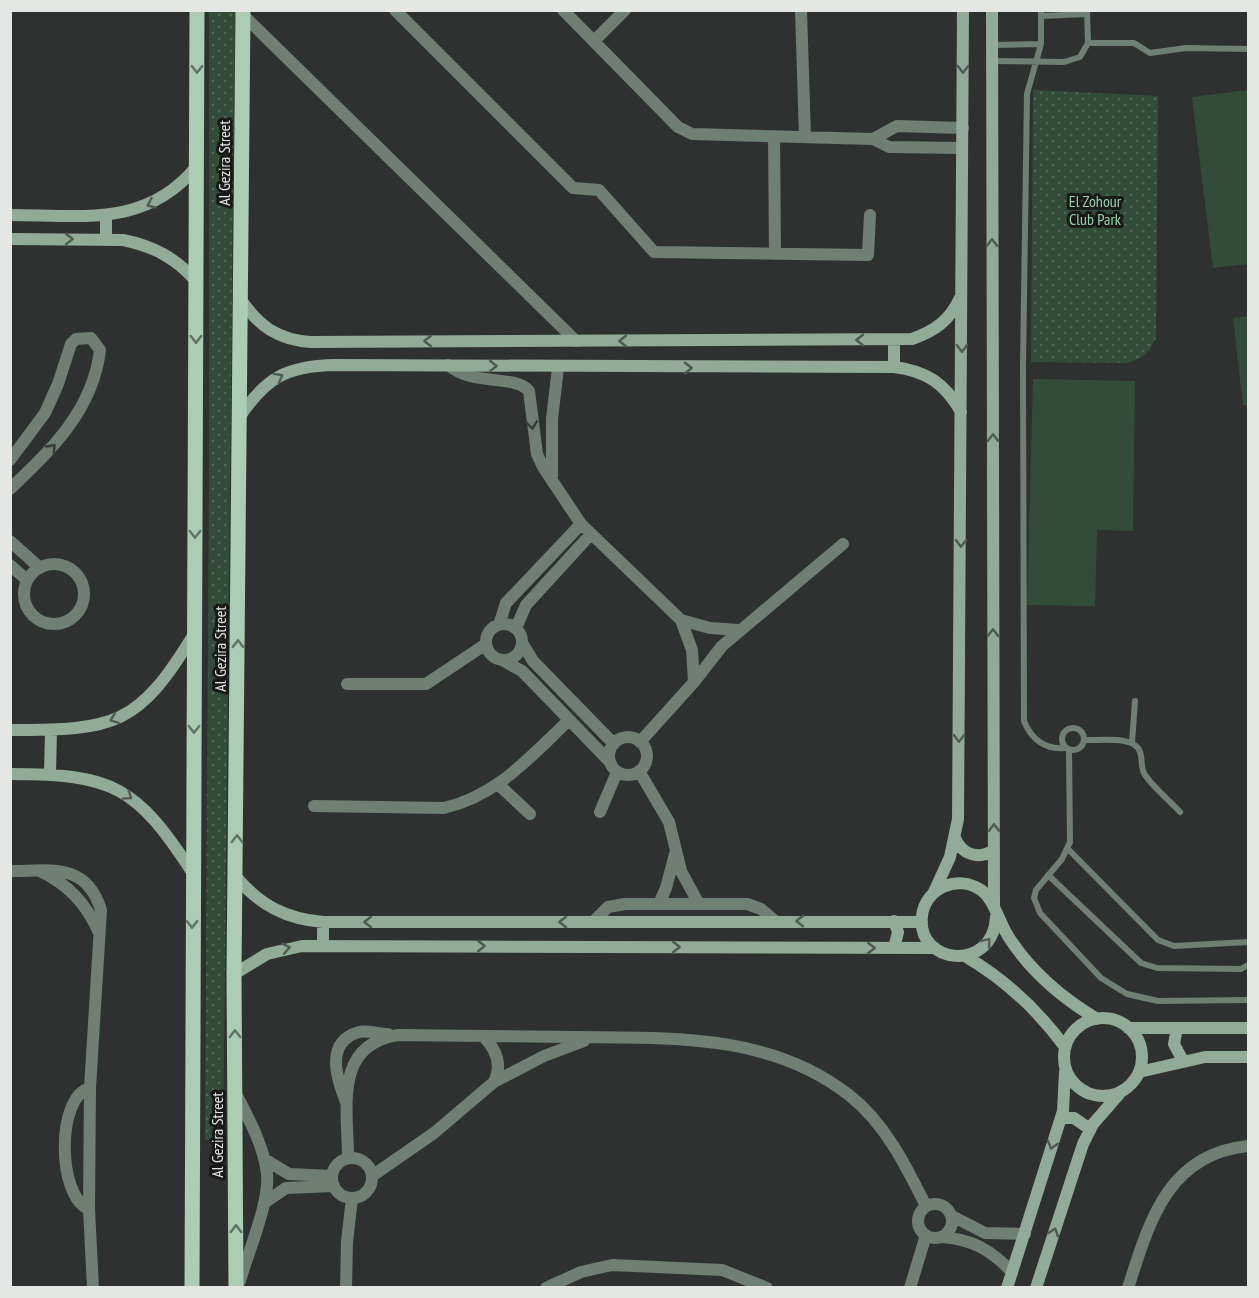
<svg xmlns="http://www.w3.org/2000/svg" width="1259" height="1298" viewBox="0 0 1259 1298" font-family="'PT Sans Narrow',sans-serif">
<style>
.park{fill:url(#park-dots)}
.pitch{fill:#334c3a}
.lines{fill:none;stroke-linecap:round;stroke-linejoin:round}
.lane{stroke:#6f7f73;stroke-width:6}
.street{stroke:#6f7f73;stroke-width:12}
.secondary{stroke:#92aa98;stroke-width:12}
.primary{stroke:#acccb4;stroke-width:15}
.oneway{stroke:#627266}
.oneway2{stroke:#4f5a52}
.oneway3{stroke:#363d38}
.labels{text-anchor:middle;stroke-width:6;stroke-linejoin:round;paint-order:stroke}
.street-label{font-size:16px;fill:#e5e7e5;stroke:#181918}
.park-label{font-size:16px;fill:#98d4a9;stroke:#181918}
</style>
<defs>
<pattern id="park-dots" width="8" height="8" patternUnits="userSpaceOnUse" patternTransform="scale(1.5)"><rect width="8" height="8" fill="#334c3a"/><path d="M2 2h.1M6 6h.1" fill="none" stroke="#506656" stroke-width="1.8" stroke-linecap="round"/></pattern>
</defs>
<rect width="100%" height="100%" fill="#2f3130"/>
<!-- park -->
<path class="park" d="M235,10L223,1140H205L209,486V11Z
M1033,90L1158,96L1156,338C1149,353 1143,358 1128,363L1031,362Z"/>
<!-- pitch -->
<path class="pitch" d="M1248,90V264L1213,268L1192,97Z
M1248,316V405H1243L1233,318Z
M1033,379L1135,381L1133,531L1097,530L1095,606L1027,605Z"/>
<g class="lines">
<!-- lane -->
<path class="lane" d="M1041,10V44L1027,94L1023,365L1024,721C1031,739 1045,750 1065,748
M1041,16L1087,14
M1088,43H1134L1150,53L1186,48L1248,49
M992,45L1041,44
M993,61L1064,62L1080,57L1088,43L1087,10
M1062 739a11 11 0 1 1 22 0a11 11 0 1 1-22 0Z
M1084,740C1099,741 1135,735 1140,752C1143,760 1140,768 1145,775C1154,788 1169,800 1180,812
M1132,743L1135,701
M1069,750L1070,842L1062,859L1036,890L1034,898L1040,913L1101,978L1127,994L1158,1001L1248,1000
M1068,849L1158,940L1174,946L1248,942
M1048,875L1141,963L1157,968L1241,969L1248,965"/>
<!-- street -->
<path class="street" d="M395,10L573,188L599,190L654,252L868,255L870,215
M563,10L678,127L692,134L873,139L889,147L962,148
M801,10L805,137
M243,15L576,341
M594,41L625,10
M774,136L775,254
M873,139L897,126L963,128
M448,365C474,387 515,374 529,391L537,454L543,467L581,524L681,620L692,650L694,682
M10,460L45,413L58,384L71,344L76,339L91,338L100,350C93,410 52,449 10,489
M552,477V419L558,368
M10,541L40,568
M24 594a30 30 0 1 1 60 0a30 30 0 1 1-60 0Z
M10,565L27,580
M681,620L710,628L739,630
M486 642a18 18 0 1 1 36 0a18 18 0 1 1-36 0Z
M499,625L506,603L581,524
M516,628L526,605L591,534
M522,643L533,661L614,744
M502,660L522,671L610,762
M347,684H426L486,644
M609 756a19 19 0 1 1 38 0a19 19 0 1 1-38 0Z
M640,742L694,682L722,646L843,544
M639,771L669,822L681,871L699,904
M499,785L530,814
M314,806L444,808C497,796 531,756 569,720
M600,812L617,772
M10,871C51,871 86,862 101,910L90,1088L89,1209L93,1288
M40,871C68,884 87,904 99,933
M659,904L666,888L675,854
M593,922L608,907L625,904H747L761,909L775,921
M483,1036C496,1049 503,1064 494,1082
M235,1092C248,1117 264,1146 267,1174C270,1202 248,1252 240,1281
M346,1102C337,1079 324,1042 359,1032C367,1030 380,1034 388,1034
M348,1158C348,1108 333,1045 398,1035C457,1036 516,1036 575,1037C670,1038 770,1033 849,1095C885,1123 906,1166 926,1206
M332 1178a20 20 0 1 1 40 0a20 20 0 1 1-40 0Z
M264,1159L289,1174L332,1176
M372,1176L434,1133L494,1082L544,1056L584,1041
M264,1203L286,1188L334,1186
M918 1221a17 17 0 1 1 34 0a17 17 0 1 1-34 0Z
M89,1209C57,1197 56,1096 90,1088
M952,1216L985,1233L1025,1234
M941,1237C972,1239 991,1250 1012,1272
M346,1288L347,1242L352,1198
M546,1288L581,1272L612,1265L722,1270L767,1288
M910,1288L926,1235
M1128,1288C1149,1223 1167,1154 1248,1146"/>
<!-- secondary -->
<path class="secondary" d="M992,10L994,907
M10,215C81,215 146,228 196,167
M10,239L123,240C153,246 176,258 196,281
M106,239V216
M241,300C259,326 278,340 311,342L912,339C935,331 950,320 960,298
M894,367V340
M239,418C266,377 287,366 335,365L894,367C926,371 945,383 961,412
M10,730C116,730 138,726 194,634
M10,774C113,774 136,786 192,872
M50,774L51,730
M955,838C962,855 979,860 994,850
M237,878C261,906 287,919 323,922H922
M934,892L950,857L958,819L963,10
M996,917C993,973 916,965 922,916C925,888 958,874 981,890C994,899 999,922 1008,936C1030,971 1062,998 1097,1019
M323,946V922
M894,948L898,932L894,921
M965,956C1006,980 1037,1009 1065,1047
M234,974L267,954L302,946L935,948
M1064 1057a39 39 0 1 1 78 0a39 39 0 1 1-78 0Z
M1128,1028H1248
M1177,1028L1174,1044L1183,1061
M1139,1072L1205,1057H1248
M1061,1118H1074L1090,1129
M1007,1288L1063,1111L1065,1072
M1036,1288L1083,1144L1093,1124L1120,1093"/>
<!-- primary -->
<path class="primary" d="M192,1288L197,10
M236,1288L234,974L243,10"/>
</g>
<!-- one-way arrows -->
<defs><path id="oneway-chevron" d="M-2-3.5L2.5 0L-2 3.5" fill="none" stroke-width="1.6" stroke-linecap="round" stroke-linejoin="round" transform="scale(1.5)"/></defs>
<g class="oneway">
<use href="#oneway-chevron" transform="translate(197 69) rotate(91)"/>
<use href="#oneway-chevron" transform="translate(196 339) rotate(90)"/>
<use href="#oneway-chevron" transform="translate(195 534) rotate(90)"/>
<use href="#oneway-chevron" transform="translate(238 644) rotate(-90)"/>
<use href="#oneway-chevron" transform="translate(194 729) rotate(91)"/>
<use href="#oneway-chevron" transform="translate(237 839) rotate(-90)"/>
<use href="#oneway-chevron" transform="translate(192 924) rotate(90)"/>
<use href="#oneway-chevron" transform="translate(235 1034) rotate(-90)"/>
<use href="#oneway-chevron" transform="translate(236 1229) rotate(-90)"/>
</g>
<g class="oneway2">
<use href="#oneway-chevron" transform="translate(963 69) rotate(90)"/>
<use href="#oneway-chevron" transform="translate(151 204) rotate(156)"/>
<use href="#oneway-chevron" transform="translate(69 239)"/>
<use href="#oneway-chevron" transform="translate(992 243) rotate(-90)"/>
<use href="#oneway-chevron" transform="translate(860 340) rotate(180)"/>
<use href="#oneway-chevron" transform="translate(428 341) rotate(180)"/>
<use href="#oneway-chevron" transform="translate(623 341) rotate(180)"/>
<use href="#oneway-chevron" transform="translate(962 348) rotate(90)"/>
<use href="#oneway-chevron" transform="translate(493 366) rotate(1)"/>
<use href="#oneway-chevron" transform="translate(688 368)"/>
<use href="#oneway-chevron" transform="translate(279 377) rotate(-29)"/>
<use href="#oneway-chevron" transform="translate(993 438) rotate(-90)"/>
<use href="#oneway-chevron" transform="translate(961 543) rotate(91)"/>
<use href="#oneway-chevron" transform="translate(993 633) rotate(-90)"/>
<use href="#oneway-chevron" transform="translate(114 719) rotate(159)"/>
<use href="#oneway-chevron" transform="translate(959 738) rotate(91)"/>
<use href="#oneway-chevron" transform="translate(128 796) rotate(35)"/>
<use href="#oneway-chevron" transform="translate(994 828) rotate(-90)"/>
<use href="#oneway-chevron" transform="translate(800 921) rotate(-180)"/>
<use href="#oneway-chevron" transform="translate(368 922) rotate(180)"/>
<use href="#oneway-chevron" transform="translate(563 922) rotate(180)"/>
<use href="#oneway-chevron" transform="translate(987 942) rotate(-50)"/>
<use href="#oneway-chevron" transform="translate(481 946)"/>
<use href="#oneway-chevron" transform="translate(676 947)"/>
<use href="#oneway-chevron" transform="translate(286 948) rotate(-11)"/>
<use href="#oneway-chevron" transform="translate(871 948)"/>
<use href="#oneway-chevron" transform="translate(1052 1145) rotate(107)"/>
<use href="#oneway-chevron" transform="translate(1054 1232) rotate(-72)"/>
</g>
<g class="oneway3">
<use href="#oneway-chevron" transform="translate(532 425) rotate(83)"/>
<use href="#oneway-chevron" transform="translate(52 448) rotate(-46)"/>
</g>
<g class="labels">
<!-- street labels -->
<g class="street-label">
<text transform="translate(224 163) rotate(-90)" y="6">Al Gezira Street</text>
<text transform="translate(220 649) rotate(-90)" y="6">Al Gezira Street</text>
<text transform="translate(217 1135) rotate(-90)" y="6">Al Gezira Street</text>
</g>
<!-- park labels -->
<g class="park-label">
<text x="1095" y="207">El Zohour<tspan x="1095" dy="18">Club Park</tspan></text>
</g>
</g>
<!-- border -->
<rect width="1259" height="1298" fill="none" stroke="#e5e7e5" stroke-width="24"/>
</svg>
